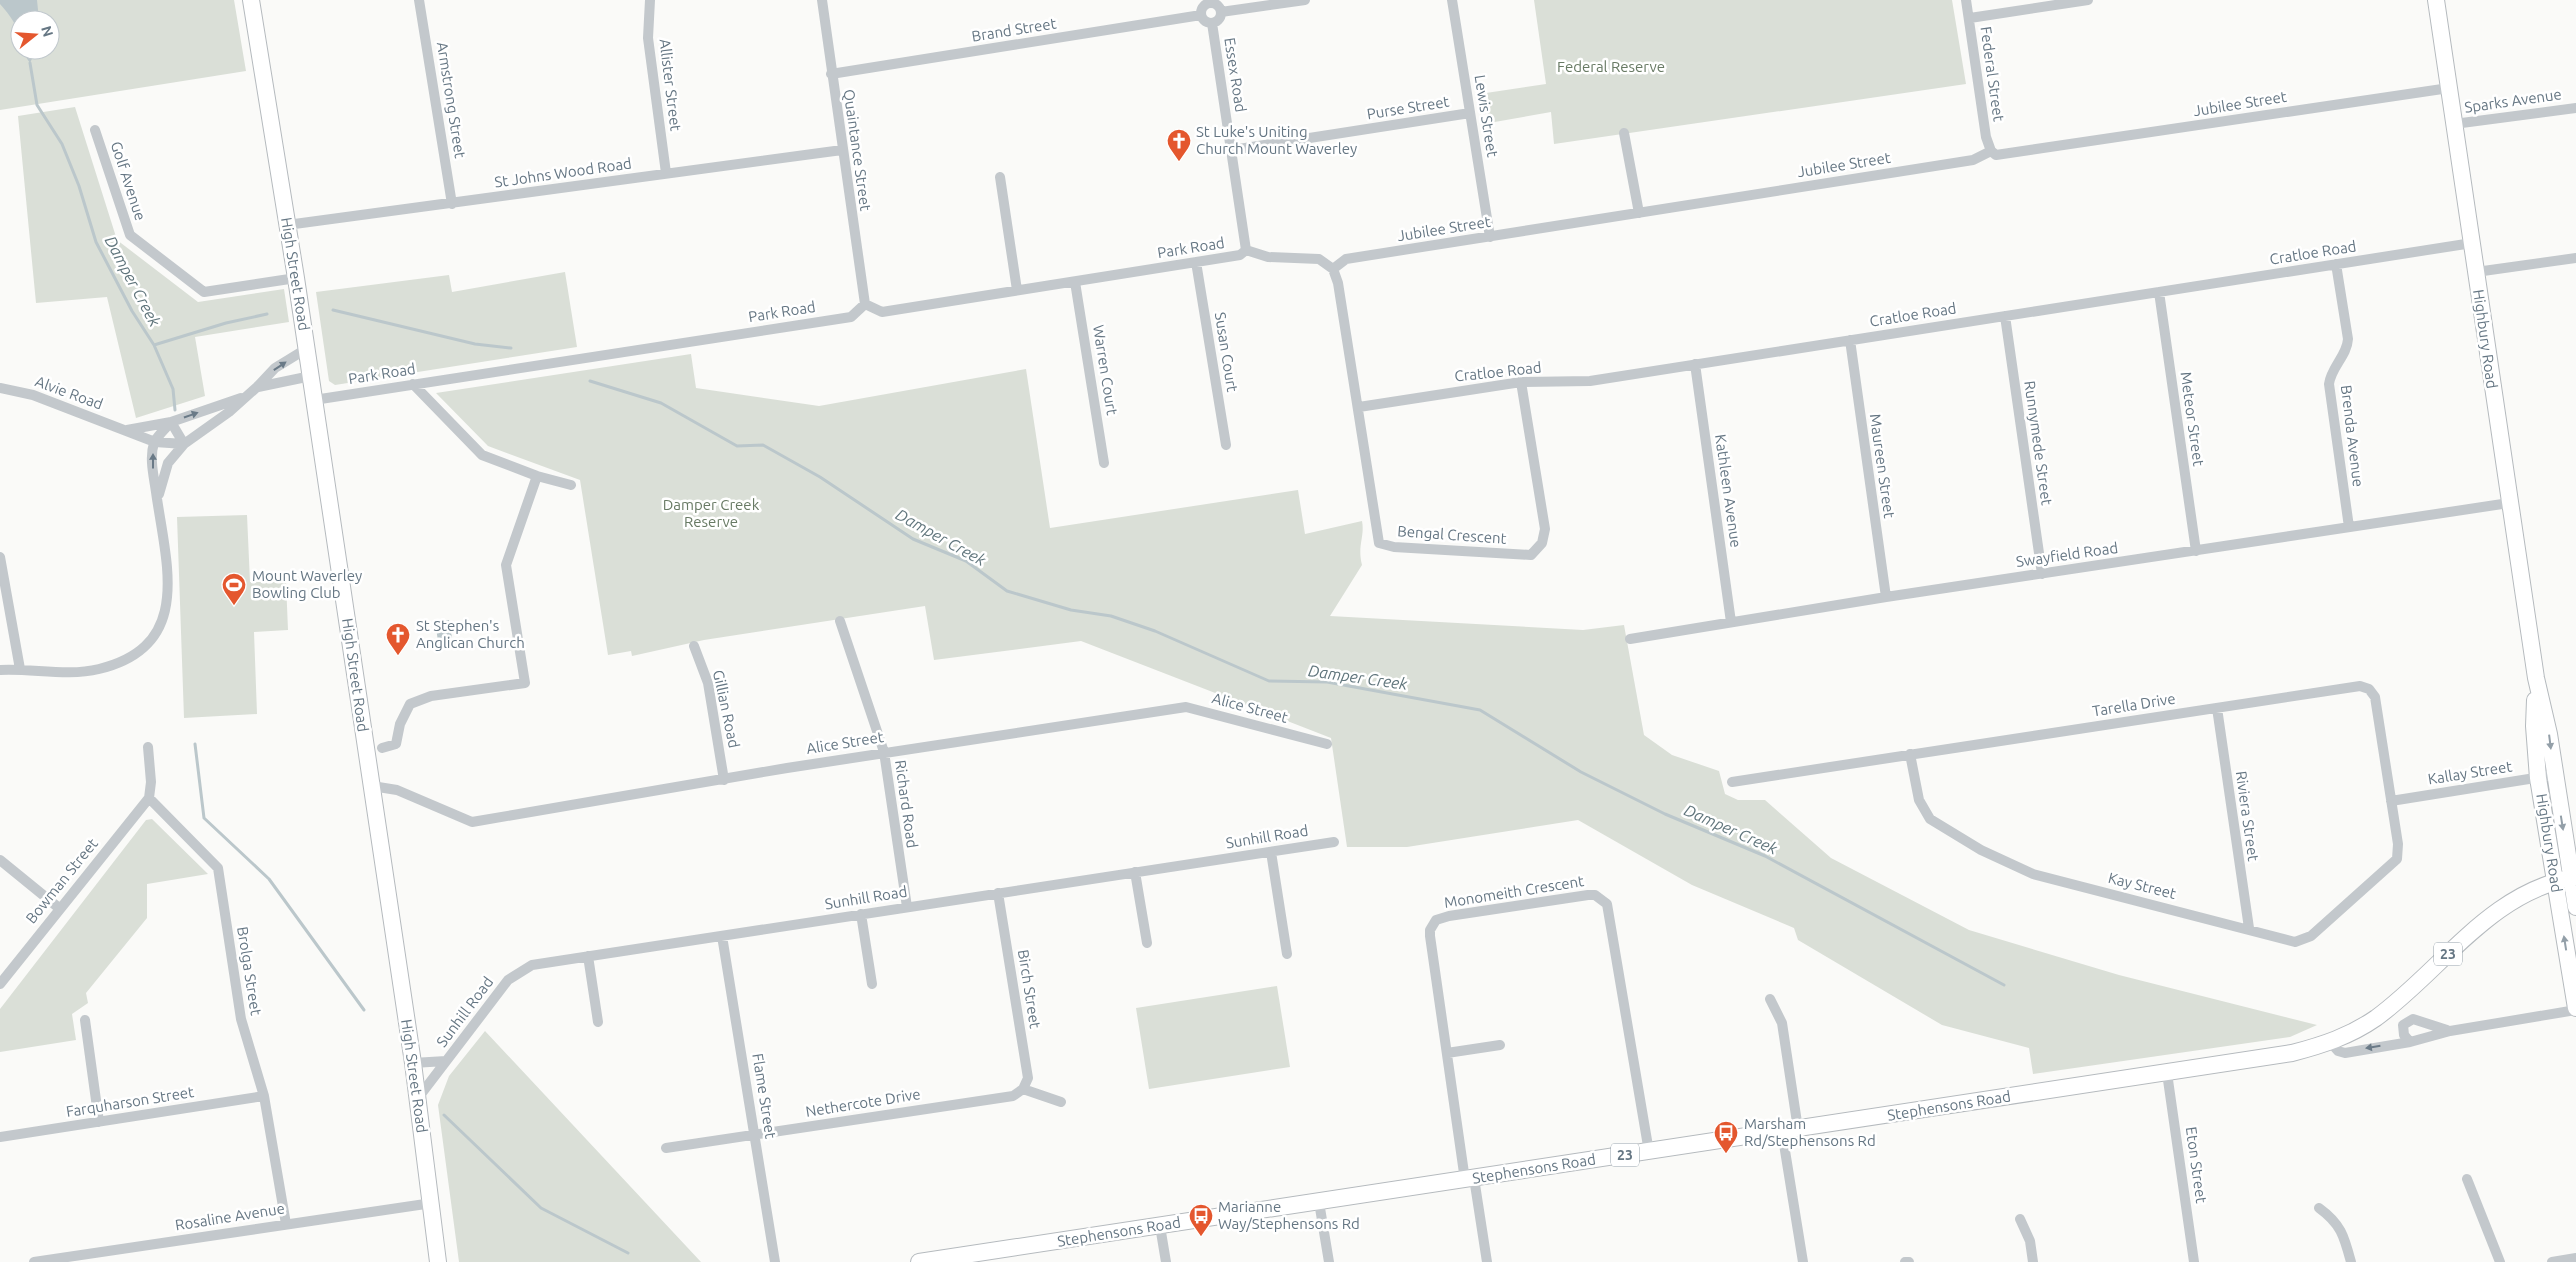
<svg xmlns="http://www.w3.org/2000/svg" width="2576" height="1262" viewBox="0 0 2576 1262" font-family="Ubuntu,sans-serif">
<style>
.green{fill:#dadfd7;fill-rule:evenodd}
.water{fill:#bbc7cb}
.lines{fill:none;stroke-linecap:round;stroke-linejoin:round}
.stream{stroke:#bbc7cb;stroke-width:3}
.primary-casing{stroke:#b5babe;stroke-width:18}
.minor{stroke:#c3c8cc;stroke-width:10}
.primary{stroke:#fff;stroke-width:16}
.oneway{fill:#6a7a87}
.oneway2{fill:#939fa8}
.labels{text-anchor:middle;stroke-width:5;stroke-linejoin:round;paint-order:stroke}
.shield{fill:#fff;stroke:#939fa8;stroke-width:1}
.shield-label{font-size:14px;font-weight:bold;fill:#657683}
.street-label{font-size:15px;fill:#657683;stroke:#fff}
.park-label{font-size:15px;fill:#687a64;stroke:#fff}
.poi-label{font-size:15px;fill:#657683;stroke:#fff;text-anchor:start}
.water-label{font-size:16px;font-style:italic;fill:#60757c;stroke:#fff}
</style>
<rect width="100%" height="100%" fill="#fafaf8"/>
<!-- green -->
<path class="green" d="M0,0H234L246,71L0,110ZM20,20H50V50H20Z
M1534,0H1952L1966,84L1554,144L1551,112L1489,123L1486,93L1546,84Z
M75,107L117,240L198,302L284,289L289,322L195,337L205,396L136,418L107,297L36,303L18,116Z
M565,272L577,347L335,385L329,381L316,292L449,275L452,292Z
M691,354L696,388L819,406L1026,369L1050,528L1298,490L1305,534L1362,521C1365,537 1357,545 1362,565L1330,616L1583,630L1624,625L1644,735L1672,755L1719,771L1725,794L1738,800H1765L1831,858L1969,930L2119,975L2317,1025L2290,1037L2033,1074L2029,1048L1942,1025L1798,940L1794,928L1692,885L1578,820L1407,847H1347L1331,738L1081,641L934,660L925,606L704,640L632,656L631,651L608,655L580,480L488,446L436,393Z
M247,515L250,582H286L288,630L254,632L257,714L184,718L177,517Z
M152,819L208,874L147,884V918L86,993L88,1003L72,1014L76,1040L0,1052V1009L146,820Z
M1277,986L1290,1067L1149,1089L1136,1008Z
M485,1031L701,1262H459L438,1105L449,1076Z"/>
<!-- water -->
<path class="water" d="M0,0H37L39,20H20V42C19,27 10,15 0,4Z
M21,50H36L30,63Z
M449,620L452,638L438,641L435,622Z"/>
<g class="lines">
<!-- stream -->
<path class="stream" d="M30,63L37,105L62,144L79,186L96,242L132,311L154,345L226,323L267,314
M333,310L475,344L511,348
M154,345L173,389L175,410
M590,381L661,403L737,446L763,445L820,477L913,539L966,561L1007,591L1071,610L1111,616L1155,631L1269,681L1327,682L1480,710L1581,772L1665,814L1765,856L2004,985
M195,744L204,818L269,879L364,1010
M444,1115L541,1208L628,1253"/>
<defs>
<path id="primary" d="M251,0L296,278L413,1063L438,1262
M2436,0L2536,678L2549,734L2576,907
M2535,700L2534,726L2538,778L2576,1008
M919,1262L2292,1053C2323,1045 2350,1036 2376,1018C2442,970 2490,891 2576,877"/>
</defs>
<!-- primary casing -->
<use href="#primary" class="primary-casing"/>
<!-- minor -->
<path class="minor" d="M419,0L452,204
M650,0L648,38L666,173
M822,0L865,304
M1452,0L1490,237
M1966,0L1986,137L1991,151L1996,155L2449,88
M1201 13a10 10 0 1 1 20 0a10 10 0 1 1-20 0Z
M1221,12L1305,0
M1970,18L2088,0
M1212,23L1246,250
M831,74L1201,15
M2454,124L2576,108
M95,130L130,235L204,292L296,278
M1624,133L1639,213
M1232,150L1470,113
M1000,177L1017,290
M287,225L842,150
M1246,250L1268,257L1319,259L1333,269L1346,259L1973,160L1991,151
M1196,262L1226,445
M2336,264L2348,339C2347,356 2331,367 2329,384L2349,527
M1333,269L1338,283L1379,543L1394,547L1531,555L1542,543L1545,529L1521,382
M2476,272L2576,258
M1075,282L1104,463
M2159,292L2196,551
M2005,316L2042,574
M1850,340L1886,597
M1695,364L1731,622
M413,384L482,455L537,476L571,485
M258,387L311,376
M0,388L33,395L155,442L184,444
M314,400L851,317L865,304L882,312L1240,255L1246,250
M1359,407L1521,382L1590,381L2472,243
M127,430L171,422L241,398
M159,494L168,463L184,444L229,412L257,387L275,368L306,349
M0,557L20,669
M840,621L884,752L907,907
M1630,639L1886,597L2509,503
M694,646L708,683L724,780
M0,670C32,668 67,677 99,669C194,646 166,564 156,492C154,477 149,458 154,443C157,436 166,428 171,422L184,444
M2217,708L2249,928
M148,747L151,782L149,798L218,868L241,1019L264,1096L286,1224
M382,748L396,744L400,724L410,704L431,696L525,683L506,565L537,476
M1732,782L2360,686L2369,689L2375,697L2398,844L2397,859L2311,936L2295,942L2033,874L1981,850L1930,819L1919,800L1910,754
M372,786L397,790L472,822L787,768L1186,707L1327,744
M2391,801L2554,775
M1271,852L1287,954
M0,860L59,908
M1135,872L1147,943
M998,893L1028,1078L1023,1089
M861,914L872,984
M722,936L775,1262
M588,956L598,1022
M0,984L149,798
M1770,999L1782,1023L1798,1129
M85,1020L99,1122
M2410,1042L2404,1035L2403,1025L2413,1019L2447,1030
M2331,1043L2338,1051L2345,1053L2410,1042L2450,1031L2576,1010
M1447,1053L1500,1045
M413,1063L446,1061
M2167,1073L2194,1262
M1023,1089L1061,1102
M418,1098L508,980L532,965L1334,842
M1782,1132L1803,1262
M0,1137L264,1096
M666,1148L1013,1096L1023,1089
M1474,1178L1487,1262
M2467,1179L2500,1262
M1465,1180L1430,936V930L1436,920L1449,916L1588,895H1595L1607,904L1649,1152
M1319,1202L1329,1262
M2319,1208C2341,1224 2344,1236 2351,1262
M2020,1219L2030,1241L2033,1262
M1160,1226L1166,1262
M34,1262L432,1203
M1905,1262H1909
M2552,1262L2576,1258"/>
<!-- primary -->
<use href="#primary" class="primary"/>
</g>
<!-- one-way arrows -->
<defs><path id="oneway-solid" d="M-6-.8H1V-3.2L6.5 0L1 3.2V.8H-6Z" transform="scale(1.25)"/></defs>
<g class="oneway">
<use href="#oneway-solid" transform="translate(280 366) rotate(-34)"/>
<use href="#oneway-solid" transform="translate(191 415) rotate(-19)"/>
<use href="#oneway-solid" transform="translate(153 461) rotate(-90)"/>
<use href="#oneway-solid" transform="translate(2373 1047) rotate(171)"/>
</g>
<g class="oneway2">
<use href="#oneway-solid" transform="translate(2550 742) rotate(83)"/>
<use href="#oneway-solid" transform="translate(2562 823) rotate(81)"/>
<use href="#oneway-solid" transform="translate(2565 943) rotate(-99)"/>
</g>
<!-- icons -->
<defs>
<symbol id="church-pin" viewBox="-11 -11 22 30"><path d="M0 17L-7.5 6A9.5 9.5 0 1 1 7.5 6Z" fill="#e4572e" stroke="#fff"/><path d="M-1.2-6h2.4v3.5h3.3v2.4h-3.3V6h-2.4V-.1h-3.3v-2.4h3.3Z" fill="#fff"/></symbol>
<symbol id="stadium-pin" viewBox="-11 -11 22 30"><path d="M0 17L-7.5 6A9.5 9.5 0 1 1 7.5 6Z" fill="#e4572e" stroke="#fff"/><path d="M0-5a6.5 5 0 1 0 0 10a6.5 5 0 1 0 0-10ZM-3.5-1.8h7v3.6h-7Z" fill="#fff"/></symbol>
<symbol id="bus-pin" viewBox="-11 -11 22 30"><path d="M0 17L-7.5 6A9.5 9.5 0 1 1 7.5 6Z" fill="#e4572e" stroke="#fff"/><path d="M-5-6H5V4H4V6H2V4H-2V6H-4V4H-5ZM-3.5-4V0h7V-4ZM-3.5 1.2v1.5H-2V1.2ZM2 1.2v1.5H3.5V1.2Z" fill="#fff"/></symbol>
</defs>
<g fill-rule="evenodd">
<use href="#church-pin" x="1165" y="127" width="28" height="38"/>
<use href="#stadium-pin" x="220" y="571" width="28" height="38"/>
<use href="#church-pin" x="384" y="621" width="28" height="38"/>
<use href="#bus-pin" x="1712" y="1119" width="28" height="38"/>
<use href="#bus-pin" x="1187" y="1202" width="28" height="38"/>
</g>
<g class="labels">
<!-- shield labels -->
<g class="shield">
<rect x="2434" y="942.5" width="28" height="23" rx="4"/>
<rect x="1611" y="1143.5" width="28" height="23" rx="4"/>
</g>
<g class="shield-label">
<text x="2448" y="959">23</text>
<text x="1625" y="1160">23</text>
</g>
<!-- street labels -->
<g class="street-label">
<text transform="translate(1014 30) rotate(-9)" y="5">Brand Street</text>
<text transform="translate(1992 74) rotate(82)" y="5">Federal Street</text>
<text transform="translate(1235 75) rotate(81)" y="5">Essex Road</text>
<text transform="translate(670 85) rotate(83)" y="5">Allister Street</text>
<text transform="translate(451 100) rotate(81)" y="5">Armstrong Street</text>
<text transform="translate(2513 101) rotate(-8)" y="5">Sparks Avenue</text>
<text transform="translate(2240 104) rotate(-9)" y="5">Jubilee Street</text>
<text transform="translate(1408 108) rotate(-9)" y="5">Purse Street</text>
<text transform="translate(1486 116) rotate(81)" y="5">Lewis Street</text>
<text transform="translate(857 150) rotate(82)" y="5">Quaintance Street</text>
<text transform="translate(1844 165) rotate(-9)" y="5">Jubilee Street</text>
<text transform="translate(563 173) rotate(-8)" y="5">St Johns Wood Road</text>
<text transform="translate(128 181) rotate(72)" y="5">Golf Avenue</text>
<text transform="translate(1444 229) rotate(-9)" y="5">Jubilee Street</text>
<text transform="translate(1191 248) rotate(-9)" y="5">Park Road</text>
<text transform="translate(2313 253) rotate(-9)" y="5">Cratloe Road</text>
<text transform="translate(295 274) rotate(81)" y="5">High Street Road</text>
<text transform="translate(782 312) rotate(-9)" y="5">Park Road</text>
<text transform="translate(1913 315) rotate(-9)" y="5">Cratloe Road</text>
<text transform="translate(2485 339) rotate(82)" y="5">Highbury Road</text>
<text transform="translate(1226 352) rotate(81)" y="5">Susan Court</text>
<text transform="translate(1105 370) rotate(81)" y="5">Warren Court</text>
<text transform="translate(1498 372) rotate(-6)" y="5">Cratloe Road</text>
<text transform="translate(382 374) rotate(-9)" y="5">Park Road</text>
<text transform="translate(69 393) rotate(20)" y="5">Alvie Road</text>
<text transform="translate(2192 419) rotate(82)" y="5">Meteor Street</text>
<text transform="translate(2352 436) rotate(83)" y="5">Brenda Avenue</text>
<text transform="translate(2038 443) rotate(82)" y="5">Runnymede Street</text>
<text transform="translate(1882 466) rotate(82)" y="5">Maureen Street</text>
<text transform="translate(1728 491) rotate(82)" y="5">Kathleen Avenue</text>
<text transform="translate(1452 535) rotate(4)" y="5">Bengal Crescent</text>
<text transform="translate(2067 555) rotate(-8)" y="5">Swayfield Road</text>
<text transform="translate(355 675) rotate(82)" y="5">High Street Road</text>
<text transform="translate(2134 705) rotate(-9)" y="5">Tarella Drive</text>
<text transform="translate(1250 708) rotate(15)" y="5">Alice Street</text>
<text transform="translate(726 709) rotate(78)" y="5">Gillian Road</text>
<text transform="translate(845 743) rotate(-9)" y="5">Alice Street</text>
<text transform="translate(2470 773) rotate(-9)" y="5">Kallay Street</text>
<text transform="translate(906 804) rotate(82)" y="5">Richard Road</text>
<text transform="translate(2247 816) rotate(82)" y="5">Riviera Street</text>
<text transform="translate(1267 837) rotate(-9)" y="5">Sunhill Road</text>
<text transform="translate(2549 843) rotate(81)" y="5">Highbury Road</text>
<text transform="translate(62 881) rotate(-51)" y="5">Bowman Street</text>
<text transform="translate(2142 886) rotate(14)" y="5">Kay Street</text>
<text transform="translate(1514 892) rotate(-9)" y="5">Monomeith Crescent</text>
<text transform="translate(866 898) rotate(-9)" y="5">Sunhill Road</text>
<text transform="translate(249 971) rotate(81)" y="5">Brolga Street</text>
<text transform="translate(1029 989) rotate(81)" y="5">Birch Street</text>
<text transform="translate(465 1012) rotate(-53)" y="5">Sunhill Road</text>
<text transform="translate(414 1076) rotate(82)" y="5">High Street Road</text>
<text transform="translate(764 1096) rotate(81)" y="5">Flame Street</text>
<text transform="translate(130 1102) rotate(-9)" y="5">Farquharson Street</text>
<text transform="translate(863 1103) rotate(-9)" y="5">Nethercote Drive</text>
<text transform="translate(1949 1106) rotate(-9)" y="5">Stephensons Road</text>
<text transform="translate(2196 1165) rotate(82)" y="5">Eton Street</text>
<text transform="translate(1534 1169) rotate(-9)" y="5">Stephensons Road</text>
<text transform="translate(230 1217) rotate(-9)" y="5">Rosaline Avenue</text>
<text transform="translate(1119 1232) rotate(-9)" y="5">Stephensons Road</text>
</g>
<!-- park labels -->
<g class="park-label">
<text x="1611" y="72">Federal Reserve</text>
<text x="711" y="510">Damper Creek<tspan x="711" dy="17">Reserve</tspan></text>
</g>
<!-- poi labels -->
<g class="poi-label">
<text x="1196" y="137">St Luke's Uniting<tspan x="1196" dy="17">Church Mount Waverley</tspan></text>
<text x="252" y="581">Mount Waverley<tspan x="252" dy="17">Bowling Club</tspan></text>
<text x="416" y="631">St Stephen's<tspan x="416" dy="17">Anglican Church</tspan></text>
<text x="1744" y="1129">Marsham<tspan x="1744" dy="17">Rd/Stephensons Rd</tspan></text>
<text x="1218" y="1212">Marianne<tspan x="1218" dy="17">Way/Stephensons Rd</tspan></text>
</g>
<!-- water labels -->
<g class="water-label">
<text transform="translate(133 281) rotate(62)" y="6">Damper Creek</text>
<text transform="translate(941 537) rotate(29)" y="6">Damper Creek</text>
<text transform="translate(1358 677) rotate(8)" y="6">Damper Creek</text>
<text transform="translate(1731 829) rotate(24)" y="6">Damper Creek</text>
</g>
</g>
<!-- north arrow -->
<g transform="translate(35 35) rotate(73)"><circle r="24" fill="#ffffff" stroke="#c1c8cd"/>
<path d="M0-4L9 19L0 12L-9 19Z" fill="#e4572e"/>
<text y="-8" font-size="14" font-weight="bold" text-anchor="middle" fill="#657683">N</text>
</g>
</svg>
